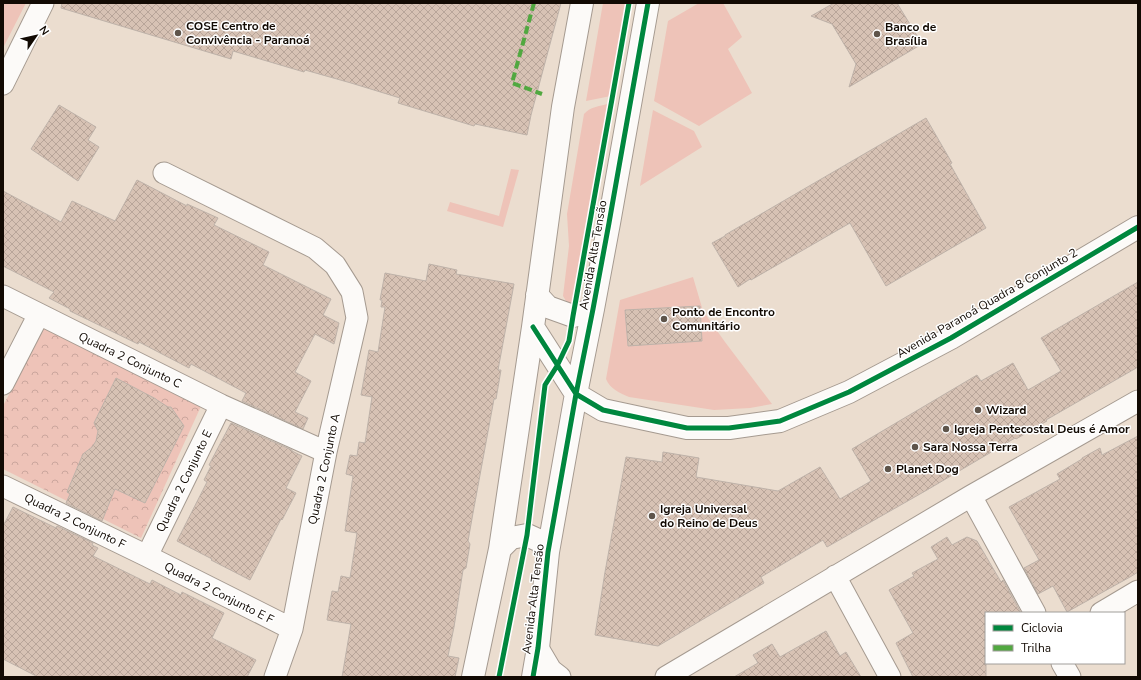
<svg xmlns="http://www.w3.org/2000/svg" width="1141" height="680" viewBox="0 0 1141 680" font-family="'Nunito Sans',sans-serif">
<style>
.grass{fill:#eec3b8}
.park{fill:url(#park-crowns)}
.building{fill:url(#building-cross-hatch);stroke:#beb2a9}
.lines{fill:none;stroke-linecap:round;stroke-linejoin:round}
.minor-casing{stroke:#a59a90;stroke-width:23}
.tertiary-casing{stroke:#a59a90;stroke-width:24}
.minor{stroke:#fcfaf8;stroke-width:21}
.tertiary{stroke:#fcfaf8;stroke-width:22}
.quiet{stroke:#51a840;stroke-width:4;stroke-dasharray:8 4;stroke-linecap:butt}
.cycleway-casing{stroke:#fff;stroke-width:8}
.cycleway{stroke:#00873e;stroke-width:5}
.poi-dot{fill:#5e544a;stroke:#fff;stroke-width:1.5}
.labels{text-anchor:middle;stroke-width:3;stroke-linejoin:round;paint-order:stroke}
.poi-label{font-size:12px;font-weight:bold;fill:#120a03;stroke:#fff;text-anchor:start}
.street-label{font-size:12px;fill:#120a03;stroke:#fff}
</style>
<defs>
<pattern id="park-crowns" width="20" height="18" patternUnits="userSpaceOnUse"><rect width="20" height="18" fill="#eec3b8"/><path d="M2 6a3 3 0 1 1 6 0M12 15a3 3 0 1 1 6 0" fill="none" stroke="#cba69d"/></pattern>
<pattern id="building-cross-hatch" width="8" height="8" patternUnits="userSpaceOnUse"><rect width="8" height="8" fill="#d7c2b4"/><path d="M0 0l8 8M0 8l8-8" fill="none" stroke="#b8a599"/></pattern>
</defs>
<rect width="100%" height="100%" fill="#ebddcf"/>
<!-- grass -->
<path class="grass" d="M3,3H26L3,48Z
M603,3H627L611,96L586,101Z
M699,3H723L742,37L728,49L752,93L699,126L654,101L668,21Z
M608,104L573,306L566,301L563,296L569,246L567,214L584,114C590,107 599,106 608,104Z
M653,110L694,131L702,147L640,186Z
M511,169L519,170L503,227L447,211L450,202L499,216Z
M693,277L703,311L725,342L772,404L750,408L714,410L629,397C620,393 610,389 606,379L620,300Z"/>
<!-- park -->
<path class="park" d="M44,326L202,404L141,538L3,469V406Z"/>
<!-- building -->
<path class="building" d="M62,3H561L531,115L527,135L475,124L474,126L398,103L400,98L351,83L305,70L304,72L233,51L231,59L61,8Z
M834,3H897L922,44L849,87L856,64L832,24L811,16Z
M59,105L96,127L88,140L99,147L78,181L31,149Z
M926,118L952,163L950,164L986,228L886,286L850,223L751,280L750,279L738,287L712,243L725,236V235Z
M137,180L187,206V204L218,218L214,225L269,252L263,265L331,299L323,315L339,323L334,344L315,334L295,372L311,381L295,412L308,418L303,429L242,401L246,393L191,364L189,368L139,342L138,344L70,311V309L49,298L54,292L3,266V191L61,222L72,201L115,221Z
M429,264L457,270L456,274L514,284L498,370H501L496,399H494L473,513L468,541L470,544L466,568L463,570L454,627L448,656L459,658L455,677H342L351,624L327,620L332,591L338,592L341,576L350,578L357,533L345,531L353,476L346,474L350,455L357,456L359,442L365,443L372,397L361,395L369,350L378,352L385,307H381L382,300H380L385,273L426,281Z
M1138,282V367L1046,420L1047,421L1016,439L1015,438L927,490L827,547L823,540L761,577L764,583L658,646L595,635L605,572L626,457L662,462L663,452L699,458L696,477L778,491L820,467L840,499L871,481L852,449L977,375L981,381L1013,363L1028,390L1061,371L1041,338Z
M700,306L702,341L628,346L625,310Z
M116,378L156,399L157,400L168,407H171L184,426L145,503L115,489L102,521L66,503L70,494L67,492L83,454L92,447L96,441L98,431L94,423Z
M231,423L292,450V451L302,456L286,488L296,493L282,520L281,519L250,580L211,560L212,559L177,541L207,482L204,480L211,466L209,465Z
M1138,436V572L1130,577L1067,612L1053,586L1038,594L1024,568L1039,560L1009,507L1060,479L1057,474L1082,459V458L1100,448L1102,455Z
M13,507L56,528L57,526L93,543L92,545L98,548L93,556L150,584L152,580L181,595L182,592L224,613L212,638L256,660L247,677H38L3,659V526Z
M947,537L952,545L967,537L977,541L1001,582L1003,580L1021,613H986V677H913L896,643L913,633L889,590L914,576L912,573L938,559L931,547Z
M826,631L840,656L846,652L861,677H734L758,663L753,655L772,644L780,657Z"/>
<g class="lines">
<defs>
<path id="minor" d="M3,84L43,3
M164,173L315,248L335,265L352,292L357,318L326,452L292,629L275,677
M3,296L221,405L326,452
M3,384L39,314
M3,486L147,556L292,629
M971,496L1035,613
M147,556L221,405
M835,576L890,677
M1101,613L1138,591
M538,648L551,670L560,677
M1062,663L1070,677
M666,677L971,496L1138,401"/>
<path id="tertiary" d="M537,295L548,307L573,316L593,309
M533,327L576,394L603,410L687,428H729L780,421L849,392L951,338L1138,227
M500,549L511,538L527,535L540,541L548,552
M473,677L500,549L533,327L563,107L582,3
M533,677L538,648L548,552L576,394L593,309L609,223L648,3"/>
</defs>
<!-- minor casing -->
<use href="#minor" class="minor-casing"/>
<!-- tertiary casing -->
<use href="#tertiary" class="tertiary-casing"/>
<!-- minor -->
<use href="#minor" class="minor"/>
<!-- tertiary -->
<use href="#tertiary" class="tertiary"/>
<!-- quiet -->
<path class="quiet" d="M534,3L512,83L542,94"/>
<defs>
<path id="cycleway" d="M533,327L576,394L603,410L687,428H729L780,421L849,392L951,338L1138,227
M499,677L527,535L545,385L557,366L569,341L573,316L612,99L629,3
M533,677L538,648L548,552L576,394L593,309L609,223L648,3"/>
</defs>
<!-- cycleway casing -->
<use href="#cycleway" class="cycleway-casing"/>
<!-- cycleway -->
<use href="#cycleway" class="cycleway"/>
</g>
<!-- markers -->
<g class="poi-dot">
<circle cx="178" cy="33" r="4"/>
<circle cx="877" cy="34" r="4"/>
<circle cx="664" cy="319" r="4"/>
<circle cx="978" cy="410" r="4"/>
<circle cx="946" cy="429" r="4"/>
<circle cx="915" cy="447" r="4"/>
<circle cx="888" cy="469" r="4"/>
<circle cx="652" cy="516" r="4"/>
</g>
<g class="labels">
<!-- poi labels -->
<g class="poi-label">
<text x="186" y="30">COSE Centro de<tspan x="186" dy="14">Convivência - Paranoá</tspan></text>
<text x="885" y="31">Banco de<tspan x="885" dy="14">Brasília</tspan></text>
<text x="672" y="316">Ponto de Encontro<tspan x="672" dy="14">Comunitário</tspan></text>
<text x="986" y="414">Wizard</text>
<text x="954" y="433">Igreja Pentecostal Deus é Amor</text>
<text x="923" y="451">Sara Nossa Terra</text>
<text x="896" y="473">Planet Dog</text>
<text x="660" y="513">Igreja Universal<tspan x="660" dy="14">do Reino de Deus</tspan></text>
</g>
<!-- street labels -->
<g class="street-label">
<text transform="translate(593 255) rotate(-80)" y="4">Avenida Alta Tensão</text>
<text transform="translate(987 303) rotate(-30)" y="4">Avenida Paranoá Quadra 8 Conjunto 2</text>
<text transform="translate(130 360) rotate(26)" y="4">Quadra 2 Conjunto C</text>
<text transform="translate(324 469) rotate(-78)" y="4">Quadra 2 Conjunto A</text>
<text transform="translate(184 481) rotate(-64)" y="4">Quadra 2 Conjunto E</text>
<text transform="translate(75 521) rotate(26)" y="4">Quadra 2 Conjunto F</text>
<text transform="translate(219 593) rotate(27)" y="4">Quadra 2 Conjunto E F</text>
<text transform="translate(533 599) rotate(-83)" y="4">Avenida Alta Tensão</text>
</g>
</g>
<!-- border -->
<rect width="1141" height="680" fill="none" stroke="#120a03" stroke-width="8"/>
<!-- legend -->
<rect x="985" y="612" width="140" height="52" fill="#ffffff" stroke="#a09d9a"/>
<rect x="993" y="625" width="20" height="6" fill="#00873e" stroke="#a09d9a"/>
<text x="1021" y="632" font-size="12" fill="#120a03">Ciclovia</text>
<rect x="993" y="645" width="20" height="6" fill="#51a840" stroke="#a09d9a"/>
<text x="1021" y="652" font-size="12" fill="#120a03">Trilha</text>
<!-- north arrow -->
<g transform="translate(36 36) rotate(56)" stroke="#ffffff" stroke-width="3" paint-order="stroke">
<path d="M0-3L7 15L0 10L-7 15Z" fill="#120a03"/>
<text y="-6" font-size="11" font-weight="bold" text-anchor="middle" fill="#120a03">N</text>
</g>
</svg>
